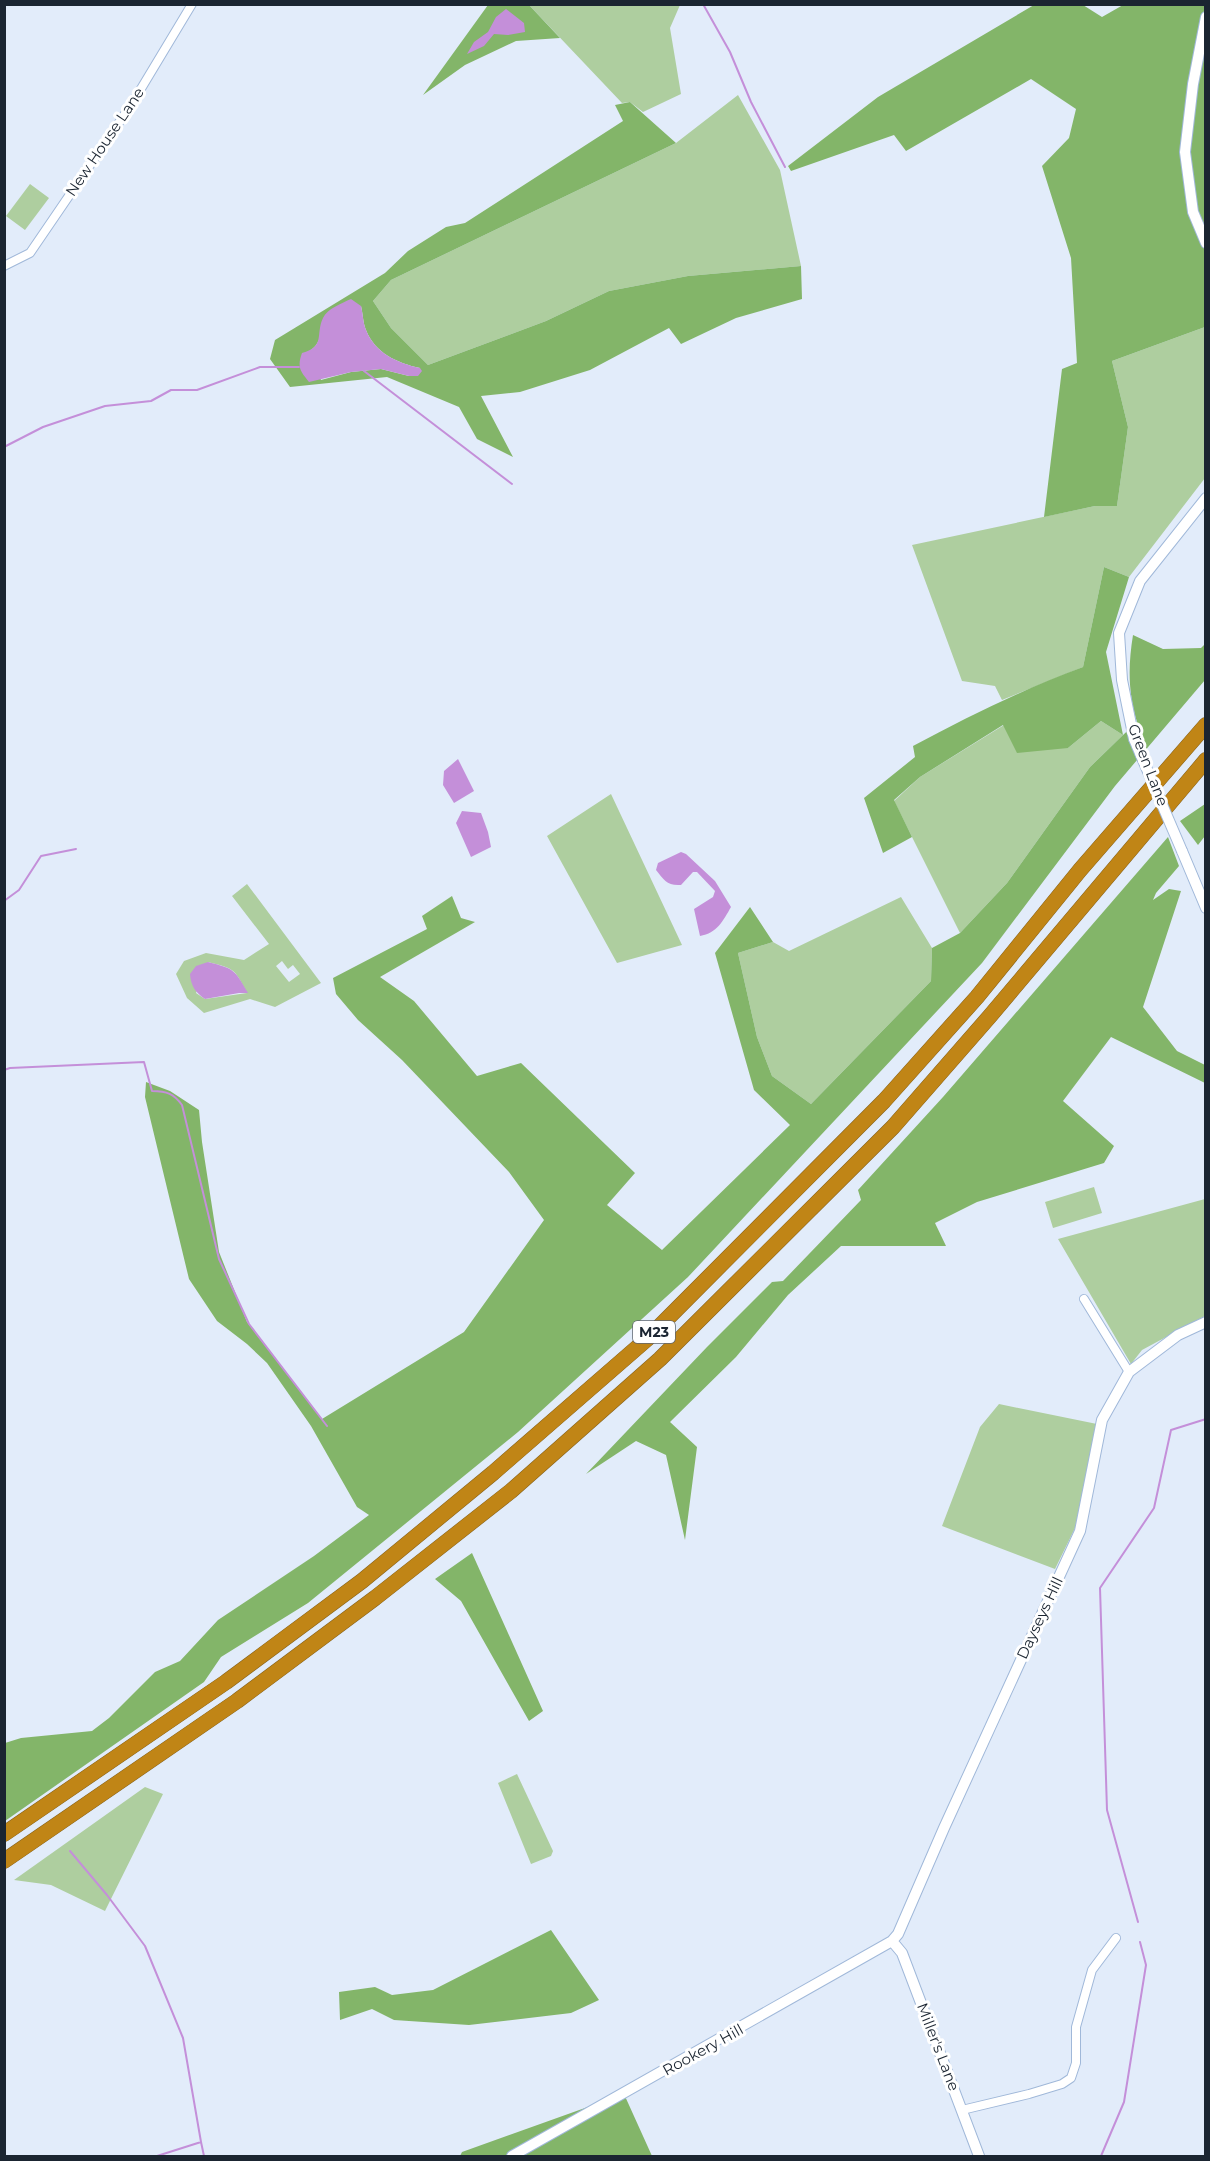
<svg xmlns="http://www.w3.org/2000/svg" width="1210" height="2161" viewBox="0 0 1210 2161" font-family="Montserrat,sans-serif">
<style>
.green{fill:#aece9f;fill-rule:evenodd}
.forest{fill:#83b569;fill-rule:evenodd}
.water{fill:#c48fd9}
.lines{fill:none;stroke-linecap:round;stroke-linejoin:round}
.stream{stroke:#c48fd9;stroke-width:2}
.minor-casing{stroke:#a0b8d9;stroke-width:10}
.tertiary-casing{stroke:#a0b8d9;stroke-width:12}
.motorway-casing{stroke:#86631f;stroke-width:16}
.minor{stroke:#fff;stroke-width:8}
.tertiary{stroke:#fff;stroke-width:10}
.motorway{stroke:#c08516;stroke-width:15}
.tertiary-bridge-casing{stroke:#a0b8d9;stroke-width:12;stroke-linecap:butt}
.tertiary-bridge{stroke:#fff;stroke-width:10}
.labels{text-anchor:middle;stroke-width:6;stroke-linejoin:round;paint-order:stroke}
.shield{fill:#fff;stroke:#5f666f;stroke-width:1.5}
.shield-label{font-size:14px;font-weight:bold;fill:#1b2531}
.street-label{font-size:15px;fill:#1b2531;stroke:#fff}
</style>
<rect width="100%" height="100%" fill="#e2ecfa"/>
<!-- green -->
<path class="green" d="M529,5H680L670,28L681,94L643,112L630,102L622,103Z
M738,95L780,170L801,266L688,276L609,291L546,321L428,365L391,328L373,301L391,280L676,143Z
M30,184L49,198L25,230L6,216Z
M1205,327V478L1129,577L1104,567L1083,667L1002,700L995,686L962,681L912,545L1095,506H1117L1128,427L1112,361Z
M1101,721L1123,735L1090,767L1007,883L960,933L894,801L920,777L1004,725L1068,748Z
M611,794L682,945L617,963L547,836Z
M247,884L321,983L275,1007L250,999L204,1013L187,998L176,974L184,961L206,953L244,960L269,944L232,896ZM282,961L288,969L293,965L300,974L289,982L276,966ZM208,962C235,969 234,968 247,993L205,999L196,993Z
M901,897L932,948L931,981L811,1104L772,1076L757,1037L738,953L773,942L789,951Z
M1094,1187L1102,1213L1053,1228L1045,1202Z
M1205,1199V1316L1142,1350L1131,1364L1058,1239Z
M999,1404L1097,1424L1075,1528L1055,1569L942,1526L980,1427Z
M517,1774L553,1851L551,1856L531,1864L498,1783Z
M145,1787L163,1794L105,1911L51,1885L14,1880Z"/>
<!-- forest -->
<path class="forest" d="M488,5H529L560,38L516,41L465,65L423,95Z
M1034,5H1083L1102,17L1123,5H1205V327L1112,361L1128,427L1117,506H1095L1044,517L1062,369L1077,363L1071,258L1042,166L1069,138L1076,109L1031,79L906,151L894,135L791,171L788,166L878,97Z
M630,102L676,143L391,280L373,301L391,328L428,365L546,321L609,291L688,276L801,266L802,299L736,318L681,344L669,328L590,370L520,392L481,396L513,457L477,439L459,407L387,377L290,387L270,359L275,340L385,273L408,251L446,227L465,223L623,121L615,105ZM361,306C363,314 363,323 366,330C375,353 397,363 420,368L409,376L381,369L351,372L321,380L310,351C317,345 321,340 320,330Z
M1104,567L1129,577L1106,652L1123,735L1137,722C1128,692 1128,666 1133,635L1163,649L1201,648L1205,644V680L1115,786L982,963L688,1277L518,1432L308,1603L221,1657L204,1682L5,1821V1743L21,1738L92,1731L109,1718L155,1672L180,1661L218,1620L314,1556L369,1515L357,1507L311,1426L267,1363L247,1344L217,1321L189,1279L145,1097L146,1082L170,1091L199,1110L202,1142L219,1252L247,1322L322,1419L464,1332L544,1220L509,1172L402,1060L358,1020L336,994L333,978L427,929L422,916L452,896L461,918L475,922L380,977L414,1001L477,1076L521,1063L635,1173L607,1205L662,1250L790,1125L754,1090L715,953L750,907L773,942L738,953L757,1037L772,1076L811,1104L931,981L932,948L960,933L1007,883L1090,767L1123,735L1101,721L1068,748L1017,753L1003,725L920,777L894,800L912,837L883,853L864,798L915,757L913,746C969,716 1024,689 1083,667Z
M1205,804V836L1198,845L1180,821Z
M1168,837L1179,866L1156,893L1153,900L1169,889L1181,891L1143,1007L1177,1051L1205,1065V1083L1111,1037L1063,1101L1114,1146L1104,1163L977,1202L935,1223L946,1246H841L788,1295L736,1357L670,1422L697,1447L685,1540L666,1455L636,1441L586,1474L707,1347L772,1282L783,1281L861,1200L858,1190L943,1097Z
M472,1553L543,1711L529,1721L461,1601L435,1579Z
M551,1930L599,2000L571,2013L469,2025L394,2020L372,2009L340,2020L339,1992L375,1987L392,1995L433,1990Z
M624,2094L652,2156H460L462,2152Z"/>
<!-- water -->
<path class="water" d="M506,9L524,23L525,32L508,35L494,34L484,46L467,54L474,42L488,32L496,17Z
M351,299L361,306C363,314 363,323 366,330C375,353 397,363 420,368L422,371L418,376H409L381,369L351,372L309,382C300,371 297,367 302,353C326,346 315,335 323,318C327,309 342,303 351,299Z
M458,759L474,791L454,803L443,785L444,771Z
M462,811L481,813L488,832L491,847L471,857L456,823Z
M681,852L686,854L715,881L731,907C723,921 717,933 700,936L694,909L713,897L715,891L697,872H693L681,885C667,886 664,880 656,870L658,863Z
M208,962C235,969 234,969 248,993H239L205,999C195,992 191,986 190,974L196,966Z"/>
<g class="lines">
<!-- stream -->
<path class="stream" d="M703,4L730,52L751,102L785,167
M364,371L512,484
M4,447L43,427L105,406L151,401L171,390H197L260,367H299
M4,901L19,890L41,856L76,849
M4,1070L10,1068L144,1062L152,1091C167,1091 174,1094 182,1105L219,1259L249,1324L327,1426
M70,1851L107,1895L145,1946L183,2038L201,2142
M1138,1922L1107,1810L1100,1588L1154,1508L1171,1430L1206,1419
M157,2156L201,2142L204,2156
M1101,2156L1124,2102L1146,1965L1140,1942"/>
<defs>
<path id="minor" d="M4,266L30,253L133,102L192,4
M1084,1299L1129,1372
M962,2110L1029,2094L1062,2084L1071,2078L1076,2063V2027L1092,1970L1116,1938"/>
<path id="tertiary" d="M1206,17L1193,84L1185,152L1193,212L1206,243
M1134,739L1122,680L1119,633L1140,581L1206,498
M1182,851L1206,908
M892,1941L902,1953L979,2156
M512,2156L892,1941L898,1934L944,1828L1080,1531L1102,1420L1129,1372L1178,1335L1206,1322"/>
<path id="motorway" d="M4,1834L226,1682L362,1581L493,1473L647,1339L884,1101L977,997L1080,870L1206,725
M4,1861L237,1701L375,1598L511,1491L660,1359L893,1127L990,1016L1206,760"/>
</defs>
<!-- minor casing -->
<use href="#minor" class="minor-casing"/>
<!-- tertiary casing -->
<use href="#tertiary" class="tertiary-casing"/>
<!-- motorway casing -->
<use href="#motorway" class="motorway-casing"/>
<!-- minor -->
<use href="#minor" class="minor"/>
<!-- tertiary -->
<use href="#tertiary" class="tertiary"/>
<!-- motorway -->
<use href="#motorway" class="motorway"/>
<defs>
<path id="tertiary-bridge" d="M1134,739L1182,851"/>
</defs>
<!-- tertiary-bridge casing -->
<use href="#tertiary-bridge" class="tertiary-bridge-casing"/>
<!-- tertiary-bridge -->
<use href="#tertiary-bridge" class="tertiary-bridge"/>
</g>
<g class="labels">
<!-- shield labels -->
<rect class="shield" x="633" y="1321" width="42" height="22" rx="4.5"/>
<g class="shield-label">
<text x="654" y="1337">M23</text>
</g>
<!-- street labels -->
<g class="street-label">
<text transform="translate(105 142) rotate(-56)" y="5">New House Lane</text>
<text transform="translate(1148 765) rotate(69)" y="5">Green Lane</text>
<text transform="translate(1040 1618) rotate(-65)" y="5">Dayseys Hill</text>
<text transform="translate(938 2047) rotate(69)" y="5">Miller's Lane</text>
<text transform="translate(703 2050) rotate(-29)" y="5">Rookery Hill</text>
</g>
</g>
<!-- border -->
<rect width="1210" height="2161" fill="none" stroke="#1b2531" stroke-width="12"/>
</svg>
